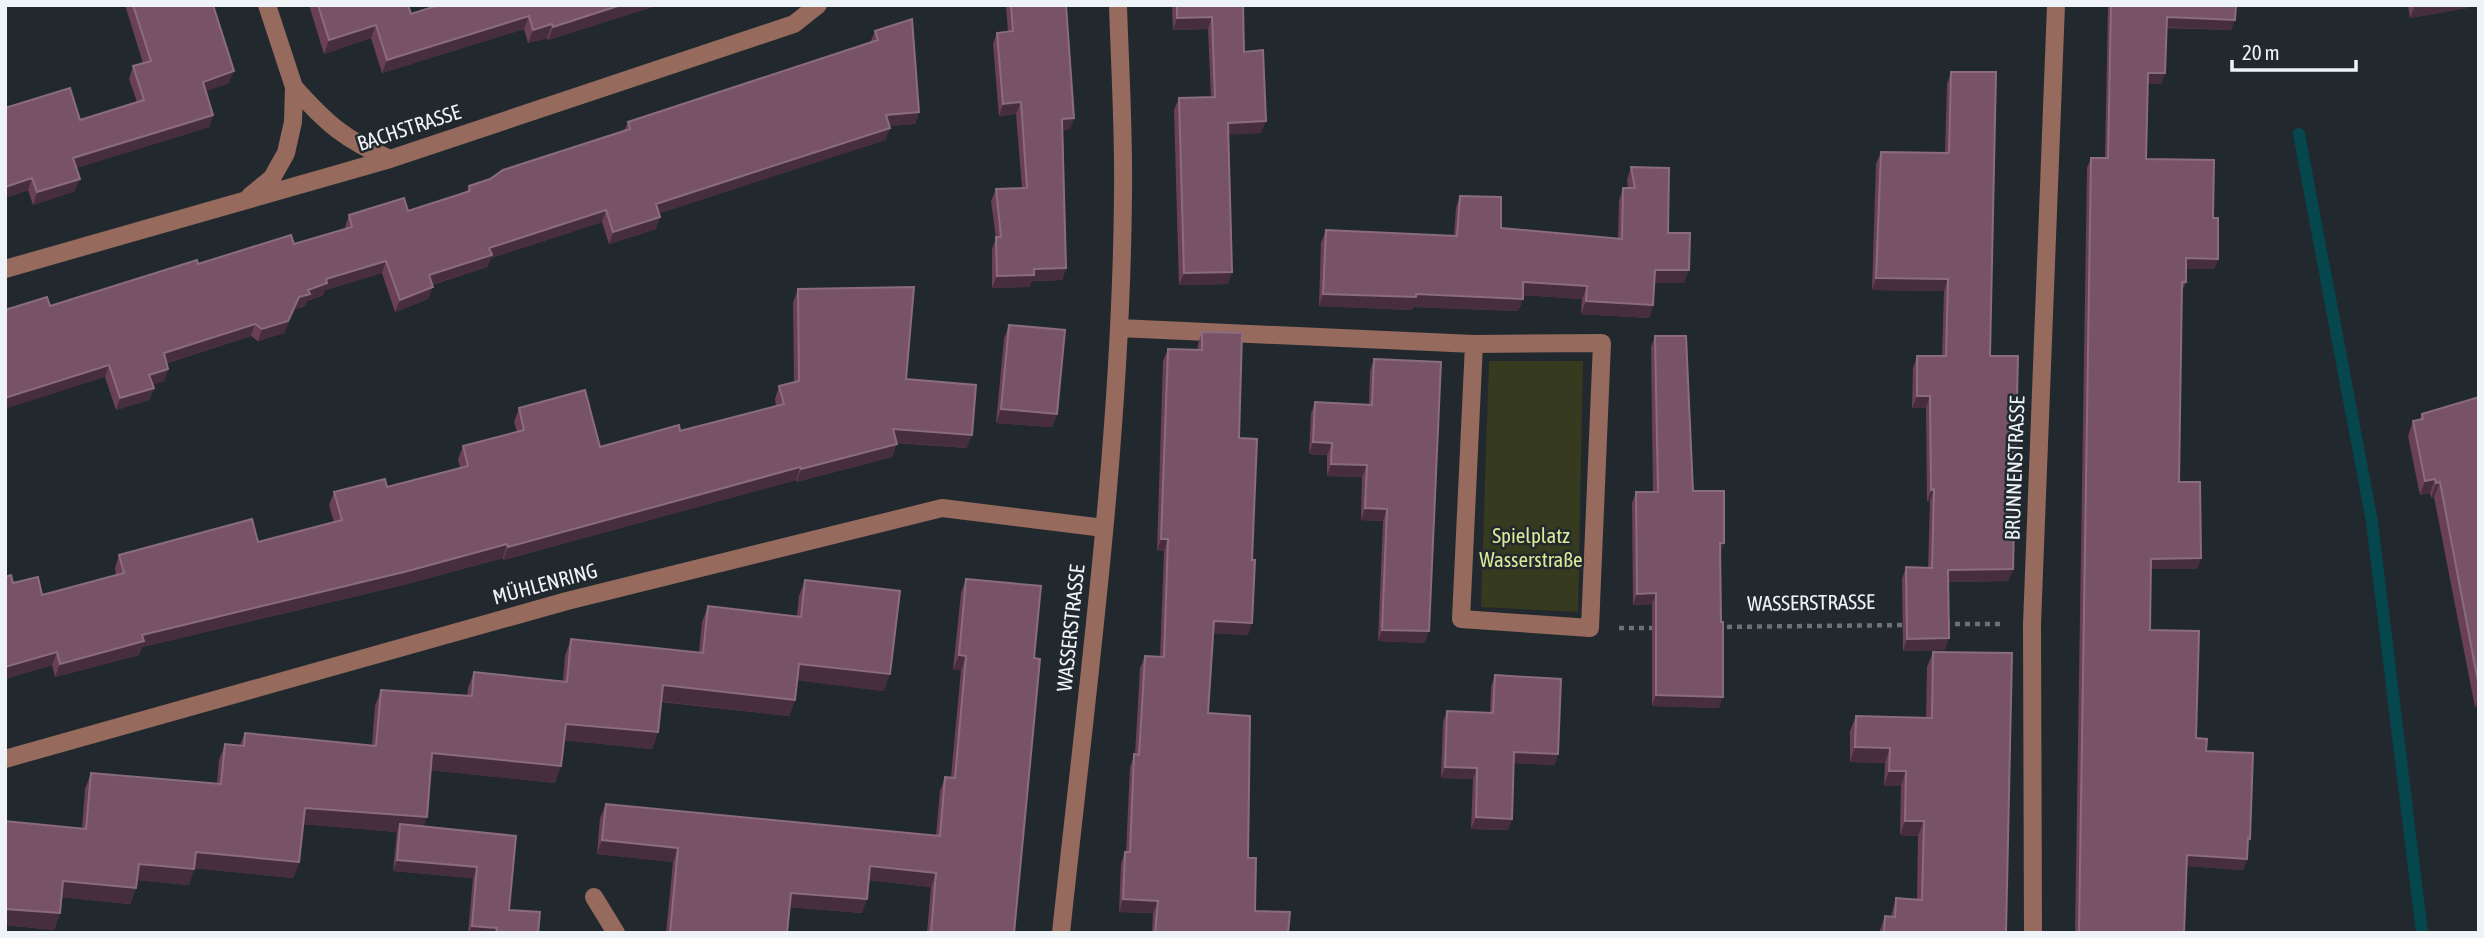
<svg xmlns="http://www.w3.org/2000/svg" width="2484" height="938" viewBox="0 0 2484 938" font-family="'Asap Condensed',sans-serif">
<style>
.green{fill:#363a1e}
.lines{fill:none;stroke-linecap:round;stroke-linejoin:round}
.stream{stroke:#05474c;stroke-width:12}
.path{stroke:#6a7177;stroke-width:4.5;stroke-dasharray:5 5;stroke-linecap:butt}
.minor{stroke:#966a5c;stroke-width:18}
.wall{fill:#6a4056}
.shaded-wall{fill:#472e3f}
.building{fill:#785368;stroke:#8b6c7e;stroke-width:2}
.labels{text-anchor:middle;stroke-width:5;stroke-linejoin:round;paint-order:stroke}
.street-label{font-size:21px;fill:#eef3f8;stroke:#21292f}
.park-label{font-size:21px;fill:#dde998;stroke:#21292f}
</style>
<rect width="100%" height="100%" fill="#21292f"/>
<!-- green -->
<path class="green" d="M1489,361H1583L1578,612L1481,607Z"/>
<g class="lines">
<!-- stream -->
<path class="stream" d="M2299,134L2372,522L2422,933"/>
<!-- path -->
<path class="path" d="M1945,624H2003
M1717,627L1908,625
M1619,628H1656"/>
<!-- minor -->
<path class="minor" d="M294,87C326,123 345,140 390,159
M250,196L272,178L286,153L293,122L294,87L267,5
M5,269L390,159L794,24L818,5
M1119,328L1474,344L1602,343L1590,628L1461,619L1474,344
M5,759L567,601L942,508L1104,528
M594,897L616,933
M1061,933C1087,688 1121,442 1123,195C1124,132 1120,69 1118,5
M2033,933L2032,624L2056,5"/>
</g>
<!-- wall -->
<path class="wall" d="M125,5H213L229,83L206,91L213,115L209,127L76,168L75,191L33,205L28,190L5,198V108L80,120L137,102L129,79L133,66L143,63Z
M309,5H408L411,14L439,5H658L548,40L547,38L528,43L524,29L382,73L371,38L324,54Z
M1006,5H1066L1074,118L1070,129L1063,130L1066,268L1062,280L1032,281L1029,287L992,288V249L996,238L991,201L996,189L1022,188L1016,114L999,116L993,44L997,33L1008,32Z
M1172,5H1243L1244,52L1261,133L1228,134V284L1179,285L1174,110L1179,98L1211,97L1208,29L1173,30Z
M2108,5H2236L2231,30L2166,28L2165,73L2161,84L2148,83L2146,159L2213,218L2218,259L2214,269H2186V282L2182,291L2179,482L2201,558L2197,569H2151L2150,630L2196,738L2206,751L2248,845L2247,859L2243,870L2186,866L2184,933H2075L2087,168L2091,158H2105Z
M2408,5H2468L2467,8L2410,18Z
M875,31L919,112L915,124L889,126L890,128L885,140L659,213L656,229L609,244L602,222L491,258L487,267L432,285L428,299L395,312L382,273L325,290L323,295L307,301L305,306L295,309L284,333L258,341L251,336L167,363L168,369L164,381L153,384L154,388L149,400L116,410L105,377L50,306L198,264L294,244L345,229V227L349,215L408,211L466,193L469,186L624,131L628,122L870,43Z
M1951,72L1990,356L2013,569L2008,581L1948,582L1945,650L1903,651L1902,579L1906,567L1928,568L1930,501L1927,502L1926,408H1912L1913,368L1917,356H1942L1944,291L1872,290L1876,164L1881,152L1945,153L1947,84Z
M1631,167L1668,233L1684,283H1654L1653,305L1649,318L1581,314L1582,299L1523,295V299L1518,311L1413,307L1412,310L1319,306L1321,243L1326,230L1454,236L1456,208L1460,196L1501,228L1618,239L1619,201L1623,188H1628L1627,180Z
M798,289L906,379L967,448L896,443L892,457L796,482V480L503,560V558L403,585L142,647L139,655L55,677L52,665L5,679V577L13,583L42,595L116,575L115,568L119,555L258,542L334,522L329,505L334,492L387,487L460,468L458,459L463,446L517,432L514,422L519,408L600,447L680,431L776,406L775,399L779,386L794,382L793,302Z
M1009,325L1057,414L1052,427L996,423L1004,339Z
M1202,332L1239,438L1248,635L1213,633L1208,713L1248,858L1255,911L1288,933H1152L1153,913L1119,912L1121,864L1125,852H1126L1130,767L1135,754L1140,668L1145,656L1160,657L1164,551H1157L1163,361L1168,349L1197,350L1198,344Z
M1655,336L1693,491L1724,543L1720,554L1719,708L1652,706V604L1633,605L1632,503L1636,492H1653L1651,347Z
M1374,359L1425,643L1378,641L1383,521L1361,520L1362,477L1327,476V455L1309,454L1311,414L1315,402L1369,404L1370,371Z
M2479,397V706L2475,707L2434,497L2431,498L2430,493L2420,495L2408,436L2413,421L2419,420L2422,414Z
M966,579L1034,658L1014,933H927L931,887L869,880L862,913L790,907L787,933H666L673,862L597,854L600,818L606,804L936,836L940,791L945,777H951L961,670H953L961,593Z
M805,580L884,691L797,680L795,700L789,716L661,702L658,732L652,749L564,740L555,783L430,770L424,826L516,836L509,910L538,933H468L473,878L393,871L397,832L303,824L299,862L293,878L194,868L189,885L137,880L136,888L130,904L61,897L60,913L54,930L5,925L82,828L85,789L91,773L217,784L219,760L225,744L240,745L245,733L372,745L375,706L381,690L467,696L468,688L474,672L563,681L565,656L571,639L699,652L702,622L708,606L797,616L799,596Z
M1933,652L2006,933H1879L1885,916H1891L1896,898L1917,899L1918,836L1900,835L1901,786H1884L1885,763L1850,762V731L1856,716L1926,718L1927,667Z
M1495,675L1558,754L1554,765L1514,763L1512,819L1508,830L1471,829L1473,779L1441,778L1443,722L1447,711L1490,713L1491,687Z"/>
<!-- shaded-wall -->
<path class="shaded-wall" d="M621,5H658L548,40L553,27Z
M2415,5H2468L2467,8L2410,18Z
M529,16L524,29L382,73L387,60Z
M1212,17L1208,29L1173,30L1177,18Z
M2167,17L2235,20L2231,30L2163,27Z
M552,24L547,38L528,43L533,30Z
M376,25L371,38L324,54L329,40Z
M234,71L229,83L198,94L203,82Z
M2148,73H2165L2161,84L2144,83Z
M1021,102L1016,114L999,116L1003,104Z
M919,112L915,124L881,127L886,115Z
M213,115L209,127L69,170L73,158Z
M1074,118L1070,129L1058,130L1062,119Z
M1266,121L1261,133L1224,135L1228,123Z
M890,128L885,140L652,216L656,204Z
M32,178L28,190L5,198V187Z
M80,179L75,191L33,205L37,192Z
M606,210L602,222L491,258L487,267L424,287L429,275L489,248Z
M660,217L656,229L609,244L613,232Z
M2186,258L2218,259L2214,269H2182Z
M386,261L382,273L325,290L323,295L307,301L305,306L295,309L284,333L258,341L262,329L308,290L326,279Z
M1066,268L1062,280L1032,281L1029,287L992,288L997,276L1034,269Z
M1655,270H1689L1684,283H1650Z
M1232,272L1228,284L1179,285L1184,273Z
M1876,278L1948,279L1944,291L1872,290Z
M1523,282L1587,286L1582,299L1519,295Z
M433,287L428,299L395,312L400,300Z
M1323,294H1416L1523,299L1518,311L1413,307L1412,310L1319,306Z
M1586,301L1653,305L1649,318L1581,314Z
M255,324L251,336L159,365L164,353Z
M109,365L105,377L5,409V398Z
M168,369L164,381L145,387L149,375Z
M154,388L149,400L116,410L120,398Z
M1917,396H1930L1926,408H1912Z
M1001,409L1057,414L1052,427L996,423Z
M893,429L972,435L967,448L888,442Z
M1313,442L1332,443L1327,455L1309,454Z
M897,444L892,457L796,482L801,469Z
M1331,464L1367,465L1362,477L1327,476Z
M800,467L796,480L503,560L508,547Z
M2435,479L2430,493L2420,495L2425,481Z
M2440,482L2434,497L2431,498L2436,483Z
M1934,489L1930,501L1927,502L1931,490Z
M1365,508L1387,509L1383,521L1361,520Z
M1161,539H1168L1164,551H1157Z
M1720,543H1724L1720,554H1716Z
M507,544L503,558L403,585L142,647L139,655L55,677L60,664L142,635Z
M2201,558L2197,569H2147L2151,559Z
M2013,569L2008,581L1943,582L1948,570Z
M1656,593L1652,604L1633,605L1637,594Z
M1214,621L1252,623L1248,635L1209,633Z
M1382,630L1429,631L1425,643L1378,641Z
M1949,638L1945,650L1903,651L1907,639Z
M57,652L52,665L5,679V667Z
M959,655L966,656L961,670H953Z
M799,664L890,674L884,691L793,680Z
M663,685L795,700L789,716L657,701Z
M1656,695L1723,697L1719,708L1652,706Z
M2479,696V706L2475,707Z
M566,724L658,732L652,749L560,740Z
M1855,747L1890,748L1885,763L1850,762Z
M1514,752L1558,754L1554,765L1510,763Z
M432,753L561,766L555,783L426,770Z
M1445,767L1477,768L1473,779L1441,778Z
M1889,771H1906L1901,786H1884Z
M305,808L427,817L421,834L400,824L397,832L299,824Z
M1476,817L1512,819L1508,830L1471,829Z
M1905,821H1924L1918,836L1900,835Z
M602,840L678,848L673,862L597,854Z
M196,852L299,862L293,878L190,868Z
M2187,855L2247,859L2243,870L2183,866Z
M397,860L477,867L473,878L393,871Z
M139,864L194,869L189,885L133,880Z
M870,866L936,873L931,887L865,880Z
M63,881L136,888L130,904L57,897Z
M791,893L867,899L862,913L786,907Z
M1123,899L1158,901L1153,913L1119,912Z
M5,909L60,913L54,930L5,925Z
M472,926L497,928L495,933H469Z"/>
<!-- building -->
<path class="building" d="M133,5H213L234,71L203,82L213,115L73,158L80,179L37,192L32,178L5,187V108L70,88L80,120L144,100L133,66L151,61Z
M318,5H408L411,14L439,5H621L553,27L552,24L533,30L529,16L387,60L376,25L329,40Z
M1011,5H1066L1074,118L1062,119L1066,268L1034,269V275L997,276L996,237H1001L996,189L1027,188L1021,102L1003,104L997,33L1013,31Z
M1177,5H1243L1244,52L1263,50L1266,121L1228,123L1232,272L1184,273L1179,98L1215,97L1212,17L1177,18Z
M2111,5H2236L2235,20L2167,17L2165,73H2148L2146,159L2214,160L2213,218H2218V259L2186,258V282H2182L2179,482H2200L2201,558L2151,559L2150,630L2199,631L2196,738L2207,739L2206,751L2253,753L2250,839L2248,838L2247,859L2187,855L2184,933H2079L2091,158H2108Z
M912,19L919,112L886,115L890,128L656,204L660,217L613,232L606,210L489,248L492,255L429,275L433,287L400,300L386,261L326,279L327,283L308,290L310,294L299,297L288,321L262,329L255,324L164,353L168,369L149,375L154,388L120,398L109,365L5,398V310L47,297L50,306L197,260L198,264L291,235L294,244L352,227L349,215L404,198L408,211L470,191L469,186L490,179L503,170L630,129L628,122L878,40L875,31Z
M1951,72H1996L1990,356H2018L2013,569L1948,570L1949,638L1907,639L1906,567L1932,568L1934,489L1931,490L1930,396H1917V356H1946L1948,279L1876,278L1881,152L1949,153Z
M1631,167L1669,168L1668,233H1690L1689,270H1655L1653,305L1586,301L1587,286L1523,282V299L1416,294V297L1323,294L1326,230L1457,236L1460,196L1501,197V228L1622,239L1623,188H1635Z
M914,287L906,379L976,385L972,435L893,429L897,444L801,469L800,467L508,547L507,544L408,571L142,635L144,641L60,664L57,652L5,667V577L11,575L13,583L38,577L42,595L124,573L119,555L252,519L258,542L342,520L334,492L385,479L387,487L468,466L463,446L524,430L519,408L585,390L600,447L679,425L680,431L784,404L779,386L799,381L798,289Z
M1009,325L1065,330L1057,414L1001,409Z
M1202,332L1242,333L1239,438L1257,439L1252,560H1255L1252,623L1214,621L1208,713L1250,716L1248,858H1256L1255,911L1290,912L1288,933H1155L1158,901L1123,899L1125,852H1130L1134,754L1139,755L1145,656L1164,657L1168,539H1161L1168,349L1202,350Z
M1655,336H1686L1693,491H1724V543H1720L1721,622H1723V697L1656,695V593L1637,594L1636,492H1658Z
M1374,359L1441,362L1429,631L1382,630L1387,509L1365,508L1367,465L1331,464L1332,443L1313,442L1315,402L1372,405Z
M2479,397V687L2440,482L2436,483L2435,479L2425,481L2413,421L2423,419L2422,414Z
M966,579L1041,586L1034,658L1040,659L1014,933H931L936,873L870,866L867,899L791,893L787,933H670L678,848L602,840L606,804L940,836L945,777L955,778L966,656L959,655Z
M805,580L900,591L890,674L799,664L795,700L663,685L658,732L566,724L561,766L432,753L427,817L305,808L299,862L196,852L194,869L139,864L136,888L63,881L60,913L5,909V821L86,829L91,773L221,784L225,744L244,746L245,733L376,746L381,690L472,696L474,672L567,682L571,639L703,653L708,606L801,617Z
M1933,652L2012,653L2006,933H1884L1885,916L1895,917L1896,898L1922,900L1924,821H1905L1906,771H1889L1890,748L1855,747L1856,716L1932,718Z
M1495,675L1561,679L1558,754L1514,752L1512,819L1476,817L1477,768L1445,767L1447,711L1493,713Z
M400,824L516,836L509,910L540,912L538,933H496L497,928L472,926L477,867L397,860Z"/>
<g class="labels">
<!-- street labels -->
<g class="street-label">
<text transform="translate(409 128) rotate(-18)" y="7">BACHSTRASSE</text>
<text transform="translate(2015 468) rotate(-88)" y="7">BRUNNENSTRASSE</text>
<text transform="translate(545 584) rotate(-15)" y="7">MÜHLENRING</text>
<text transform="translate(1811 603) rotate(-1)" y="7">WASSERSTRASSE</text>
<text transform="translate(1071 628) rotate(-84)" y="7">WASSERSTRASSE</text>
</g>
<!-- park labels -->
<g class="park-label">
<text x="1531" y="543">Spielplatz<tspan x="1531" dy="24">Wasserstraße</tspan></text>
</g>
</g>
<!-- border -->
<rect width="2484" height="938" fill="none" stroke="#eef3f8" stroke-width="14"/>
<!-- scale -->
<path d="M2232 60v10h124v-10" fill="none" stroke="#eef3f8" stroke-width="3.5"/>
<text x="2242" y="60" font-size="21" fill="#eef3f8" stroke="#21292f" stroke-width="5" paint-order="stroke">20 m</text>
</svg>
